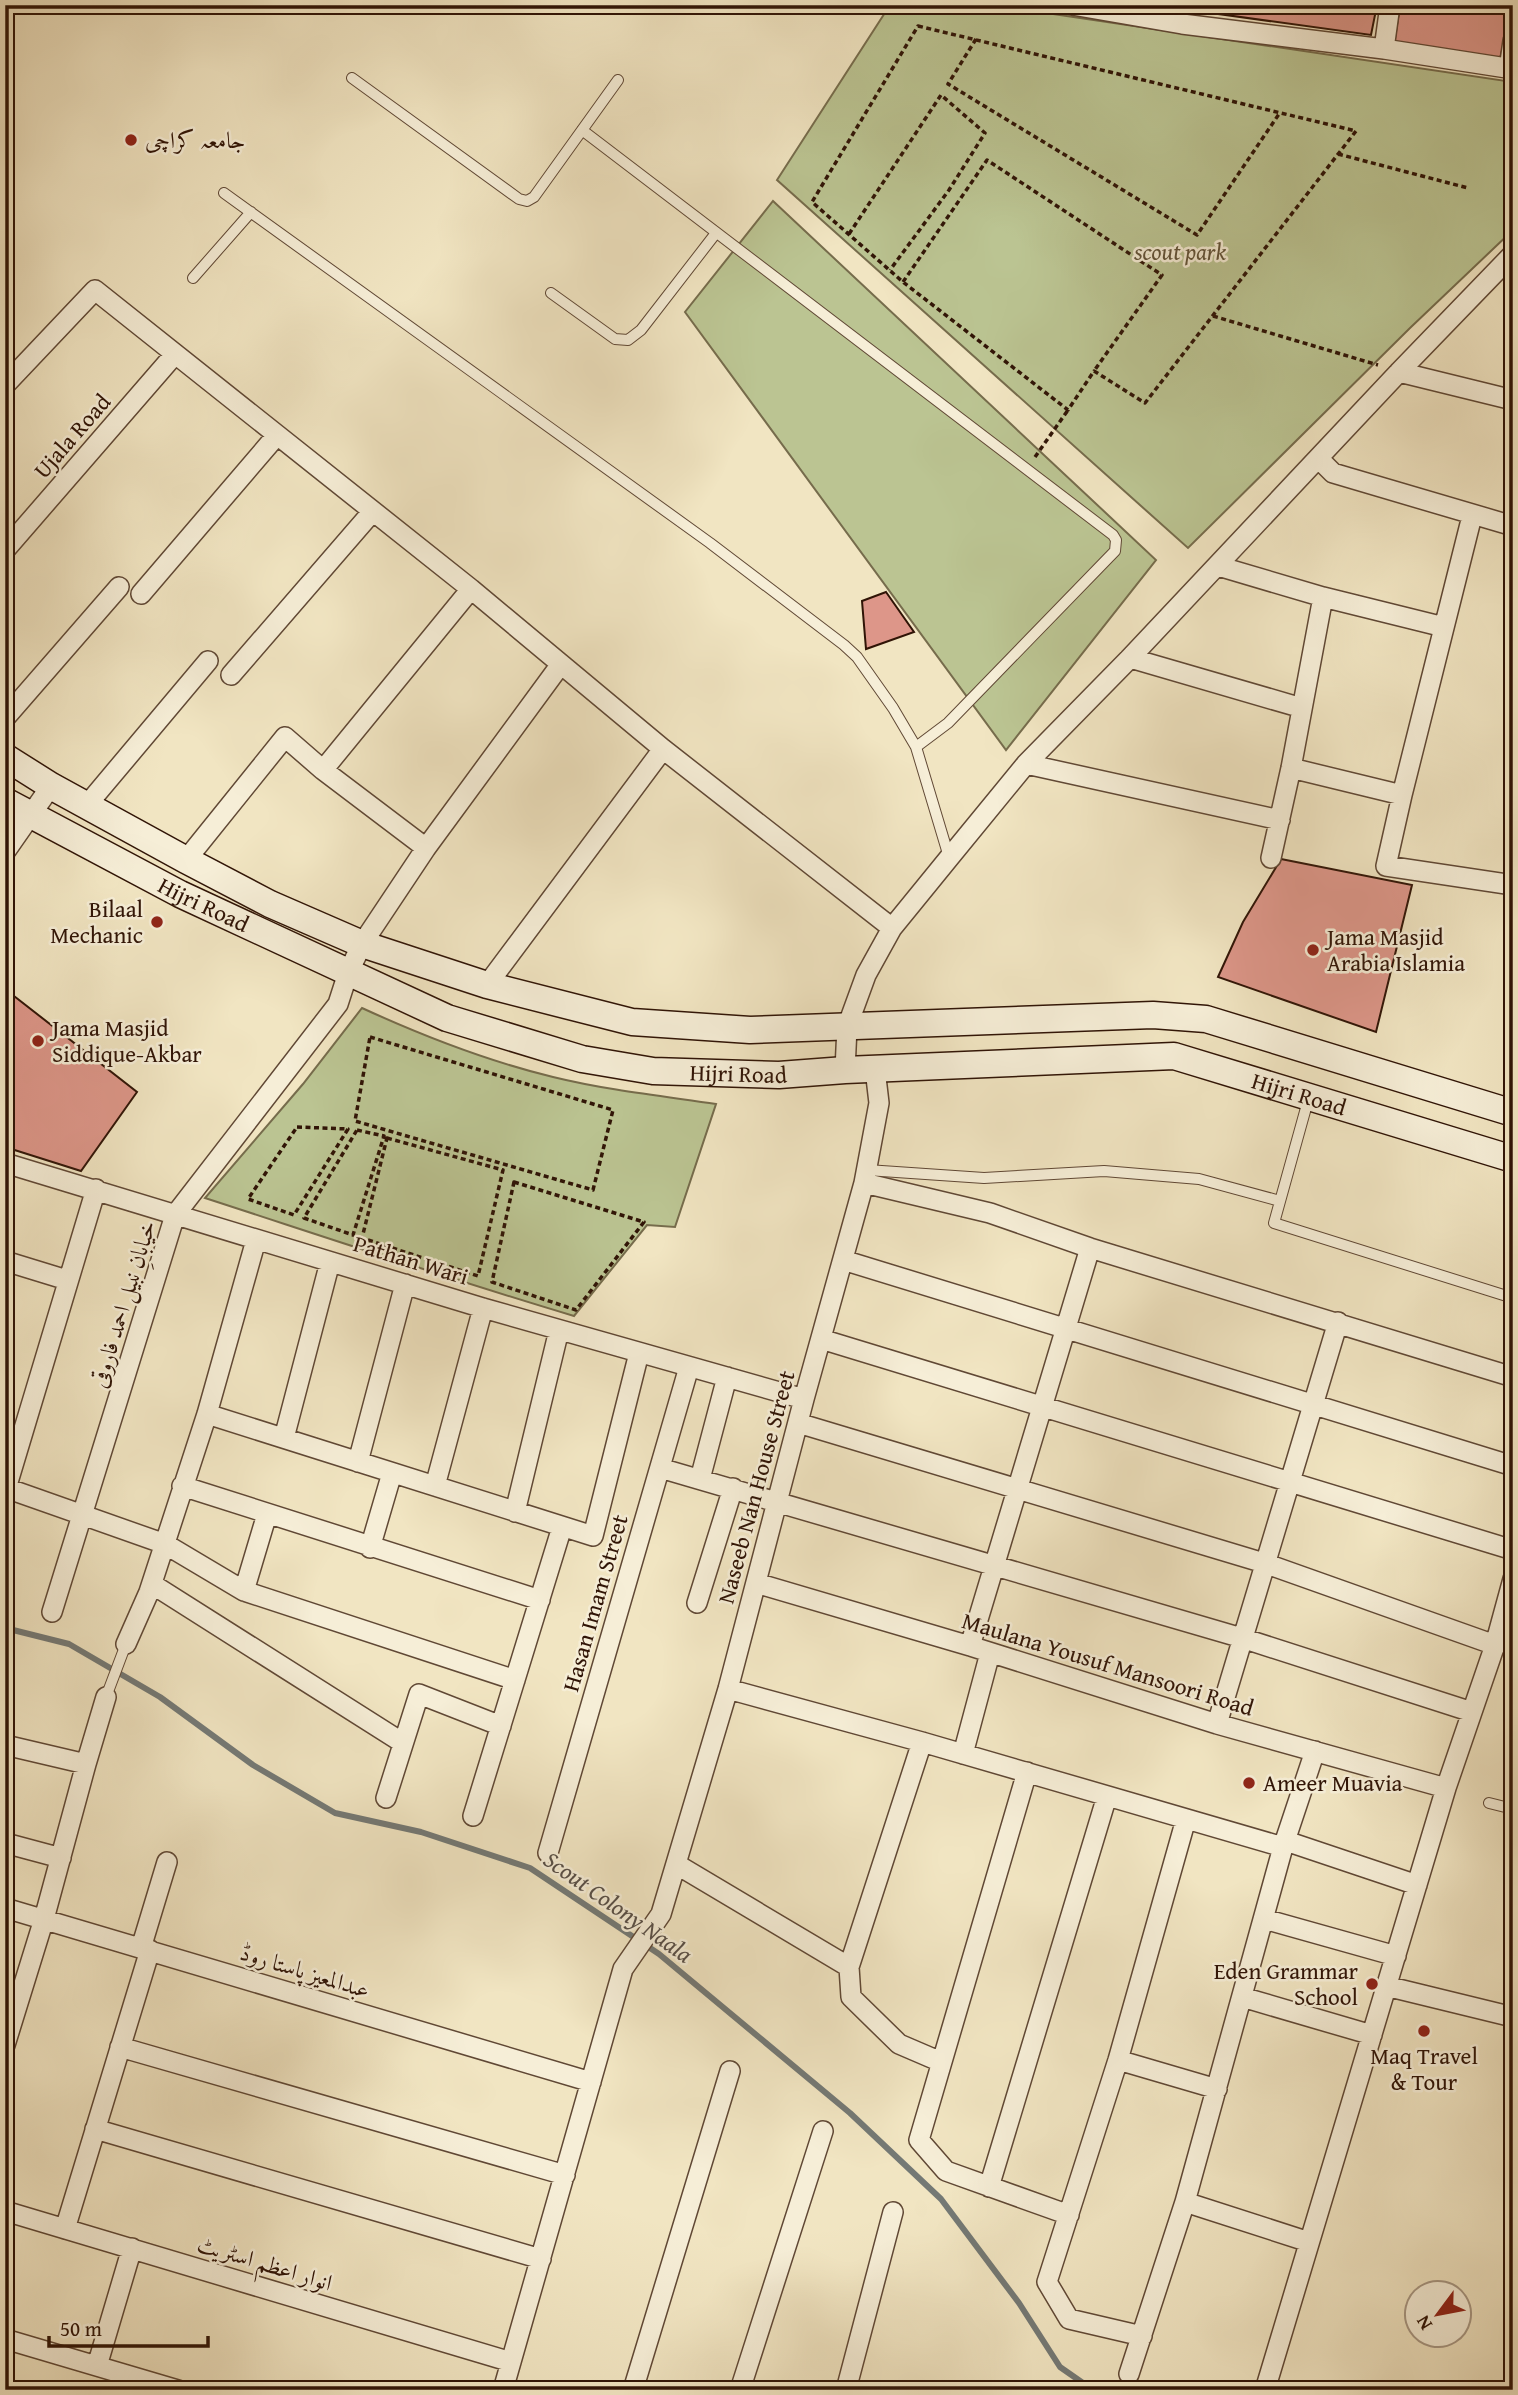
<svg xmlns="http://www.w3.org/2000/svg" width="1518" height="2395" viewBox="0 0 1518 2395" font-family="'Gentium Book Plus',Amiri,serif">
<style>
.green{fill:#bbc492;stroke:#766c4c;stroke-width:2}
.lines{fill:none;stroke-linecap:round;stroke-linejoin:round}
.stream{stroke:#747975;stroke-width:6}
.building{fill:#dd9689;stroke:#301406;stroke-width:2}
.lane-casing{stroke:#604835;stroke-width:12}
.street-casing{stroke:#604835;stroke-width:22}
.secondary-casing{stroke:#301406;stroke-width:29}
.path{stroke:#301406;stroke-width:3.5;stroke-dasharray:5 3.5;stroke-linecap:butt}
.lane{stroke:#f6eed7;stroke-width:10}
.street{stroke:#f6eed7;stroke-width:19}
.secondary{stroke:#f6eed7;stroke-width:26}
.poi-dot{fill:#8f2418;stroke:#f6eed7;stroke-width:2.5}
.labels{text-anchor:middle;stroke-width:5;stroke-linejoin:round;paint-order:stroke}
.poi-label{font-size:23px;fill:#301406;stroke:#f6eed7;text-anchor:start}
.park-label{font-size:23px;font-style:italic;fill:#615237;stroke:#f6eed7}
.street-label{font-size:23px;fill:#301406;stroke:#f6eed7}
.water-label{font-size:24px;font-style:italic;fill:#584f47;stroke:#f6eed7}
</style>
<rect width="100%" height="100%" fill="#f1e5c2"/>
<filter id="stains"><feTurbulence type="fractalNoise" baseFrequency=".00286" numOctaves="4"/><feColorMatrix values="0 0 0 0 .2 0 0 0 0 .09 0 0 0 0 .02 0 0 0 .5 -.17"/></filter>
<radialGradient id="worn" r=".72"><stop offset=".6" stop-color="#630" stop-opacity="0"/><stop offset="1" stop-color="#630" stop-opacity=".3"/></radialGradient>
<!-- green -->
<path class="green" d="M890,5H992L1513,82V230L1410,328L1188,548L777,180Z
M773,201L1156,560L1006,750L685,312Z
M362,1008C423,1036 487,1061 553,1077C606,1090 661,1096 716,1104L675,1227L647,1225L574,1316C450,1279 328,1238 205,1198L303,1084Z"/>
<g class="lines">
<!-- stream -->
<path class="stream" d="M5,1628L69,1644L160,1697L253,1765L335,1813L421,1832L530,1868L659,1954L850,2113L941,2199L1019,2303L1060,2367L1093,2390"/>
</g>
<!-- building -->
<path class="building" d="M1153,5H1377L1371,35Z
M1400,5H1513L1498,67L1393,51Z
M886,592L914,632L866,649L862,601Z
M1281,859L1412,885L1376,1032L1218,977L1243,922Z
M5,989L137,1092L81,1171L5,1147Z"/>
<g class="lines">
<defs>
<path id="lane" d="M352,78L519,199L527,201L534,197L618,80
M582,130L1113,535L1116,540L1115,551L948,723L916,747
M224,193L710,543L844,645L857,657L893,708L916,747L949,857
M193,278L251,212
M551,293L615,339L628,340L641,330L716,233
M1309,1097L1274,1223L1513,1298
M867,1170L984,1178L1104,1171L1199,1179L1280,1201
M1495,1645L1513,1650
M106,1697L126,1644
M1489,1803L1513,1809"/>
<path id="street" d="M1072,5L1182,24L1384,49L1513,69
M1384,49L1390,5
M1509,69L1513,41
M1399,372L1513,400
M5,385L95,290L471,589L663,749L892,928
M1319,459L1333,473L1513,526
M1472,516L1402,795L1386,866L1513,885
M5,550L175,354
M1218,566L1323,597L1444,627
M141,594L277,435
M1130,658L1302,708
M231,675L373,511
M5,718L119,587
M1026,764L1280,820
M1291,768L1402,795
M323,770L471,589
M87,805L208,661
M5,852L51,786
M1271,858L1291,768L1323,597
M186,860L285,737L323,770L426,848
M487,985L663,749
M845,1070L847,1027L866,975L892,928L949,858L1026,764L1130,658L1399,372L1513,254
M5,1163L483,1308L804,1399
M864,1183L990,1213L1090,1248L1513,1377
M843,1260L1513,1466
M5,1261L67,1280
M821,1339L1513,1550
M207,1414L593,1536L639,1353
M798,1423L1264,1563L1495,1645
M284,1438L330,1262
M358,1462L405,1284
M660,1468L1242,1638L1472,1712
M700,1479L727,1377
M182,1486L540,1600
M435,1486L483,1308
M6,1488L165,1544L244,1591
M5,1492L96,1189
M515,1512L559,1330
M267,1514L244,1591L515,1680
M370,1548L392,1473
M756,1583L970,1646L1217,1724L1446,1788
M152,1584L403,1743
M697,1603L733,1488
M52,1612L175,1215L338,1004L348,973L362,944L426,848L561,664
M126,1644L149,1592L207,1414L256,1240
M970,1646L1090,1248
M728,1689L922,1742L1283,1847
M1217,1724L1338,1322
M5,1745L86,1764
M963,1754L990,1653
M1027,1772L919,2140L946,2171L1069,2215
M386,1798L419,1694L501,1726
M473,1816L562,1527
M1286,1841L1417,1885
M5,1843L61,1858
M548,1853L689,1367
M676,1864L849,1967L922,1742
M5,1908L591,2082
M1264,1919L1396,1956
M141,1948L167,1862
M849,1967L851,1997L899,2044L941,2062
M1386,1986L1513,2017
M1242,1997L1372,2035
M5,2045L44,1919L86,1764L106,1697
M120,2047L565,2175
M1118,2060L1217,2089
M95,2129L541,2259
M989,2187L1107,1796
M1185,2202L1309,2242
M5,2211L511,2362
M65,2229L150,1950
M1142,2336L1069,2319L1047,2282L1118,2060L1186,1819
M5,2339L178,2390
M97,2366L132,2248
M1129,2374L1185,2202L1283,1847L1315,1751
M503,2390L623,1969L661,1914L728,1689L804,1399L864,1183L879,1103L875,1069
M633,2390L730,2071
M740,2390L823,2131
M846,2390L893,2212
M1265,2390L1446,1788L1495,1645L1513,1579"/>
<g id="secondary">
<path d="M5,757L51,786L186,860L270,904L362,944L487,985L632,1022L750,1030L1153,1015L1206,1019L1513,1113"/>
<path id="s1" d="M5,801L180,894L447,1018L582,1059L653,1071L779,1075L845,1070L1174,1056L1513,1159"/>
</g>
</defs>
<!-- lane casing -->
<use href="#lane" class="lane-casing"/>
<!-- street casing -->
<use href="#street" class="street-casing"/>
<!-- secondary casing -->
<use href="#secondary" class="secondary-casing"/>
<!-- path -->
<path class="path" d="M918,26L1356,131L1145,403L1094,371L1068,410L903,282L812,202Z
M976,39L948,84L1197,235L1279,114
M1338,154L1468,188
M849,234L941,95L985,133L949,190L890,270
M903,282L987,160L1162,275L1094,371
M1213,316L1378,365
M1035,457L1068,410
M370,1037L613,1110L593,1190L355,1121Z
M297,1127L348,1129L294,1215L248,1199Z
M357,1130L384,1136L353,1235L304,1218Z
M387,1138L503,1170L478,1276L362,1238Z
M514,1182L644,1222L576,1310L492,1282Z"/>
<!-- lane -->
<use href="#lane" class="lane"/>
<!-- street -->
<use href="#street" class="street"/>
<!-- secondary -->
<use href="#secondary" class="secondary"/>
</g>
<!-- markers -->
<g class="poi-dot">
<circle cx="131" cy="140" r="7"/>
<circle cx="157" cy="922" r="7"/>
<circle cx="1313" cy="950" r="7"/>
<circle cx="38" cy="1041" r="7"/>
<circle cx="1249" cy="1783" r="7"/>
<circle cx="1372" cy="1984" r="7"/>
<circle cx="1424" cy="2031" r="7"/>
</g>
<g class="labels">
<!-- poi labels -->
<g class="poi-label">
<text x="145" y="148">جامعہ کراچی</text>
<text x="143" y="917" text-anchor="end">Bilaal<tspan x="143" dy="26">Mechanic</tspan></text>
<text x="1327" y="945">Jama Masjid<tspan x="1327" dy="26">Arabia Islamia</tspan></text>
<text x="52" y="1036">Jama Masjid<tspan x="52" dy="26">Siddique-Akbar</tspan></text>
<text x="1263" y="1791">Ameer Muavia</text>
<text x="1358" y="1979" text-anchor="end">Eden Grammar<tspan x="1358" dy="26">School</tspan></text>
<text x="1424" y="2064" text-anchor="middle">Maq Travel<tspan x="1424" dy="26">&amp; Tour</tspan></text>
</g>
<!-- park labels -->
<g class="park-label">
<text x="1180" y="260">scout park</text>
</g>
<!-- street labels -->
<g class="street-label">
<text transform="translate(72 436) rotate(-49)" y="8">Ujala Road</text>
<text dy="8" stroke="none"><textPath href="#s1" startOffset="224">Hijri Road</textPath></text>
<text dy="8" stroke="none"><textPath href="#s1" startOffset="791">Hijri Road</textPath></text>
<text dy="8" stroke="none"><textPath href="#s1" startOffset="1358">Hijri Road</textPath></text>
<text transform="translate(411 1260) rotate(17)" y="8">Pathan Wari</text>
<text transform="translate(123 1304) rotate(-73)" y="8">خیابانِ نبیل احمد فاروقی</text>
<text transform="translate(756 1487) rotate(-75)" y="8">Naseeb Nan House Street</text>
<text transform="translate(595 1603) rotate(-74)" y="8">Hasan Imam Street</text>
<text transform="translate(1108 1664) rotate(17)" y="8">Maulana Yousuf Mansoori Road</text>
<text transform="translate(305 1971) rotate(17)" y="8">عبدالمعیز پاستا روڈ</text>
<text transform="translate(265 2263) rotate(17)" y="8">انوار اعظم اسٹریٹ</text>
</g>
<!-- water labels -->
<g class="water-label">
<text transform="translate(618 1907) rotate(35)" y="8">Scout Colony Naala</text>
</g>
</g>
<!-- margin -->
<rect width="1518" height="2395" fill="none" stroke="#f1e5c2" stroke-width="28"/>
<rect x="7" y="7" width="1504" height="2381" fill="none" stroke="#301406" stroke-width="3.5"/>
<rect x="14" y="14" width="1490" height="2367" fill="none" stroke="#301406" stroke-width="2"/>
<!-- north arrow -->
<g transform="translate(1438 2314) rotate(238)"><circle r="33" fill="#f6eed7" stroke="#a79783" stroke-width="2"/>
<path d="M0-5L12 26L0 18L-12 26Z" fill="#8f2418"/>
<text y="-10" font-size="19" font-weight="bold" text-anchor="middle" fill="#301406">N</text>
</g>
<!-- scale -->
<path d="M49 2336v10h159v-10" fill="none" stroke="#301406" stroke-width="3.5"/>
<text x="60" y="2336" font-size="21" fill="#301406" stroke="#f6eed7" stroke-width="5" paint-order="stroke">50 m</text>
<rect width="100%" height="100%" filter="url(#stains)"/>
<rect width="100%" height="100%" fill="url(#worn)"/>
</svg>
